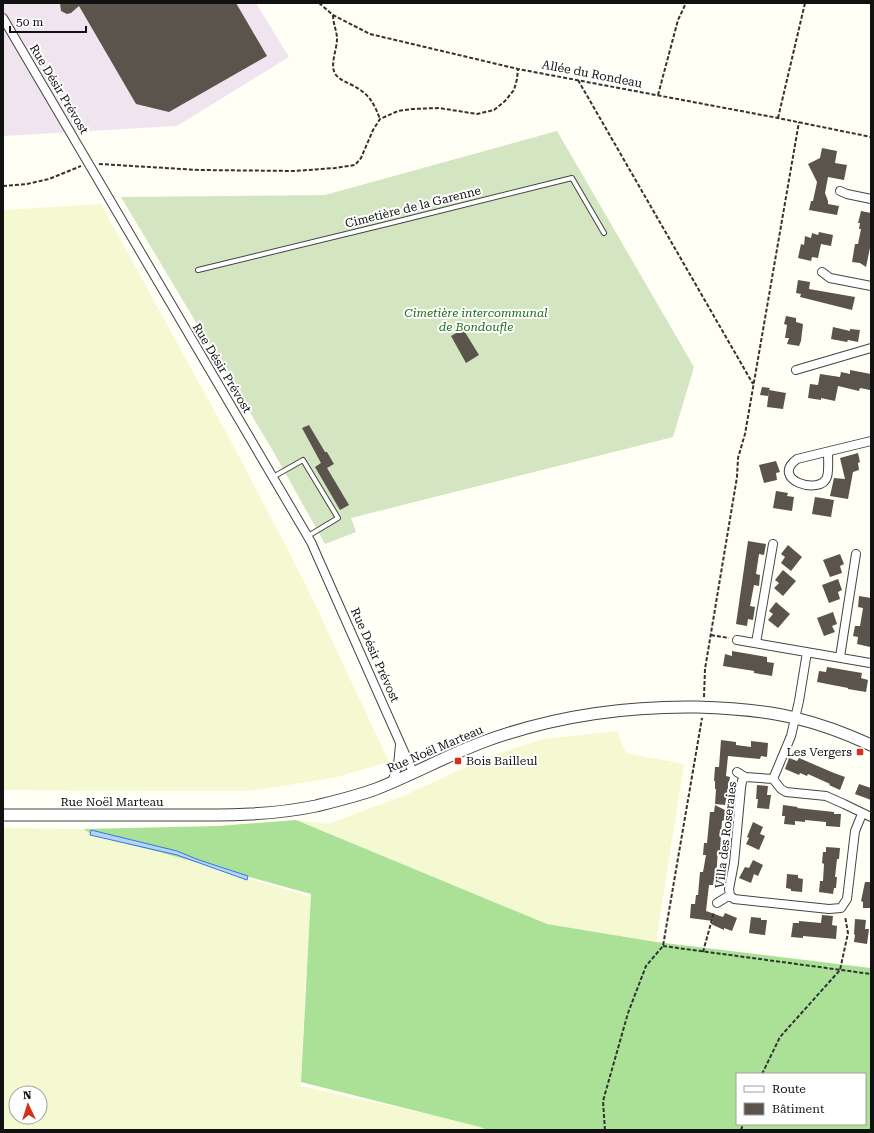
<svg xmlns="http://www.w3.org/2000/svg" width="874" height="1133" viewBox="0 0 874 1133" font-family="'Roboto Serif',serif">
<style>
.industrial{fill:#f0e5ef}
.farmland{fill:#f5f9d1;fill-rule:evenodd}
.forest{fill:#aae197;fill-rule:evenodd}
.cemetery{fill:#d3e5c1}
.water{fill:#b4d4fc;stroke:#3379da}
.building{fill:#5b544c}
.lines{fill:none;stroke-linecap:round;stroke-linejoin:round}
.service-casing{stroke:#444;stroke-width:6}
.minor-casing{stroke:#444;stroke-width:10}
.tertiary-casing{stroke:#444;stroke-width:13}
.path{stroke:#333;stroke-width:2;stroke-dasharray:4 2;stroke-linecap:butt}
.service{stroke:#fff;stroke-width:4}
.minor{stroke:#fff;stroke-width:8}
.tertiary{stroke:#fff;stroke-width:11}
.poi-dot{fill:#d0321a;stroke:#fff;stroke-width:1.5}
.labels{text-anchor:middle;stroke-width:4;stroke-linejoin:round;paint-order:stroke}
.street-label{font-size:12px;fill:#111;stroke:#fff}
.park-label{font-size:12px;font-style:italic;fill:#1b7119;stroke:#fff}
.poi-label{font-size:12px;fill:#111;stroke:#fff;text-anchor:end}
</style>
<rect width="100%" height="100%" fill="#fffff5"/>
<!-- industrial -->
<path class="industrial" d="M3,3H256L289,57L177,126L3,136Z"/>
<!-- farmland -->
<path class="farmland" d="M101,204L232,443L306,585L389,762L333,778L250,791H108L3,790V210Z
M617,731L626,753L684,764L656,942L547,924L296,820L328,824L403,796L492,755L544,739Z
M3,828L84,829L314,898L305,989L301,1086L480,1126L492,1130H3ZM16,1093H40V1117H16Z"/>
<!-- forest -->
<path class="forest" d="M296,820L547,924L656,942L871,968V1130H487L480,1127L301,1082L311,894L159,852L92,835L84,829L218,826ZM737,1074H865V1124H737Z"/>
<!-- cemetery -->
<path class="cemetery" d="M557,131L694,367L673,437L351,518L356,532L325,544L273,451L121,197L325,195Z"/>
<!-- water -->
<path class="water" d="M91,830L177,851L199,860L248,876L247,880L177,855L90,835Z"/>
<!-- building -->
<path class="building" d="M60,3H236L267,56L169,112L136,104L79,6L71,13L67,14L61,11Z
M822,148L837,151L835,163L847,165L844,180L828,177L825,193L828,201V204L839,206L837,215L809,210L811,201H813L817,182L808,164L820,158Z
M861,211L871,213V243L866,267L860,263L852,262L855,244H858L861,229H859L860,223H858Z
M819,232L833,235L831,246L821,244L818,258L812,257L811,261L798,258L801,244L804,245L805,236L811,238L812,233L818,235Z
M798,280L810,282L809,289L855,297L852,310L800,297L801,294L796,293Z
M786,316L796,318V322L803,324L801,341L799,346L787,344L789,338H785L787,325L784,324Z
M833,327L850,331V329L860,330L858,342L848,340L847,342L831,339Z
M463,329L479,355L466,363L451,336Z
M850,370L871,374L870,390L860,388L859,391L838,386L835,401L821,398V400L808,398L810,384L818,385L820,374L840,377L841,372L850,374Z
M762,387L770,388L769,390L786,393L783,409L767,407L769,390L768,396L760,395Z
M309,425L325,452H327L334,464L327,468L349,505L340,510L315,467L321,463L302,428Z
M858,453L860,462L858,463L859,470L853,472L848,499L830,496L834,478L845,479L840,458Z
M776,461L780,472L776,473L777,480L764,483L759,465Z
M776,491L788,493L787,496L794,497L792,511L773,508Z
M815,497L834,500L831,517L812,514Z
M748,541L766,544L764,555L759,554L756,574L760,575L759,586L754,585L750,606L755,607L753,620L748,619L747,626L736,624Z
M788,545L802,557L791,571L781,563L785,557L781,554Z
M840,554L844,564L840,566L842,573L830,577L823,560Z
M783,570L796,581L783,596L774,588L779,583L775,580Z
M838,579L842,590L838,592L840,599L829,603L822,585Z
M859,596L871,598L870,647L857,644L858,637L853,636L855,626H860L863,608L858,607Z
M776,602L790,614L778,628L768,620L773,614L769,611Z
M833,612L837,624L832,626L835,632L824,636L817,618Z
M732,651L767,657V662L774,663L772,676L754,673V671L723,666L725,654L732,656Z
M827,667L862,673L861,678L868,680L866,692L848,689V688L817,682L819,671L826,672Z
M721,740L736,742V745L751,747V741L768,743L767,757L761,756L760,759L728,756L726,776L730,777L725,805L715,804L716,789H715V781H714L715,767H719Z
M789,758L797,761L799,758L834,773L845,777L840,790L829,785L830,784L808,774L807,776L800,773L799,775L785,769Z
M859,784L871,788V800L855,794Z
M757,785L768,786L767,795H771L769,809L757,808L758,799H756Z
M715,805L725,810L724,820L722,821L720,851L718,850L716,879H714L713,885H709L706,911L723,917L725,913L737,918L732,931L724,928V930L711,924L713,921L690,918L691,904H695L696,895H698L700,872H703L706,855H703L704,843H707L710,812H714Z
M783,805L798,807L797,808L834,812V814H841L840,827L826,826V822L805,820V822L795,821V825L784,824L785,816H782Z
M753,822L763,827L760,834L765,836L759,850L746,844L749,838L747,837Z
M826,847L840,848L839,859H837L835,877H837L836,888H834L833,894L819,892L820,881H823L824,864L822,863L823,852H826Z
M753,860L763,865L758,876L754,874L751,883L739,878L745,867L749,868Z
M787,874L798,875V878L803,879L802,892L791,891V889L786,888Z
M865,882H871V908H863V902L861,901Z
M822,915L833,916L832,925L837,926L836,939L803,936V938L791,937L793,923H799V921L821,923Z
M751,917L761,918V920H767L765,935L749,933Z
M855,919L866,920L865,929H869L867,944L854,942L855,935L854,934Z"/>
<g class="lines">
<defs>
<path id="service" d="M198,270L391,223L572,178L604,233
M273,477L303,460L338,518L308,536"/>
<path id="minor" d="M3,18L311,542L413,772
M840,191L847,194L871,199
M822,272L830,278L871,286
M796,370L871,348
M828,452C828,460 829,470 827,477C821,496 769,480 797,459L871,441
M737,640L870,663
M756,643L773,544
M840,657L856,554
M737,772L745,777
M773,779L791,736L799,701L807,652
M392,782L398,765L400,745
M862,814L855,831L847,899L841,908L829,909L734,899L730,895L729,889L734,863L741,788L742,781L745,777L773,779L781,789L786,792L826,796L844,804L871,817
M717,903L730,895"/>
<path id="tertiary" d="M3,815C60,815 116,815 173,815C221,815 268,816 316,806C336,801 357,796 376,789C412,775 446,756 483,742C553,716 622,706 697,707C730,708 763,710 795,718C821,724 847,734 871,745"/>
</defs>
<!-- service casing -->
<use href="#service" class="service-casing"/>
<!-- minor casing -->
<use href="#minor" class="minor-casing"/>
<!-- tertiary casing -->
<use href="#tertiary" class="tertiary-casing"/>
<!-- path -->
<path class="path" d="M319,3L333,15L370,34L518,69L778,118L871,137
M333,15C333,24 337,31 337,39C337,50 329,66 336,75C340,80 346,82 352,85C369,94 373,101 380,119
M578,80L753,384
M658,95L678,20L686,3
M778,118L805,3
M99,164L199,170L295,171L335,168L355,165L361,158L373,130L380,119L398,111L412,109L439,108L477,114L494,110L505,101L514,90L517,79L518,69
M3,186L27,184L49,179L81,166
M711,635L729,638
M704,697L705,669L737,477L738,458L745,434L799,122
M663,946L871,974
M703,952L714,912
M762,1074L780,1037L840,970L848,933L845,916
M605,1130L603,1101L628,1013L646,966L663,946L702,718
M741,1130L743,1124"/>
<!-- service -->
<use href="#service" class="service"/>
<!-- minor -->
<use href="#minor" class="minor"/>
<!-- tertiary -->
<use href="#tertiary" class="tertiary"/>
</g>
<!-- markers -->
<g class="poi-dot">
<rect x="856" y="748" width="8" height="8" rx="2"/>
<rect x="454" y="757" width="8" height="8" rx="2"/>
</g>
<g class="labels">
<!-- street labels -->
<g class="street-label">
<text transform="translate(592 74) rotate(11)" y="4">Allée du Rondeau</text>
<text transform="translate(59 89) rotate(59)" y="4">Rue Désir Prévost</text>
<text transform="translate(413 207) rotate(-14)" y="4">Cimetière de la Garenne</text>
<text transform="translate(222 368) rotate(59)" y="4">Rue Désir Prévost</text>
<text transform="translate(375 655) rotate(66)" y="4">Rue Désir Prévost</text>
<text transform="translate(435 749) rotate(-23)" y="4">Rue Noël Marteau</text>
<text x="112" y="806">Rue Noël Marteau</text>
<text transform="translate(726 835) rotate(-83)" y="4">Villa des Roseraies</text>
</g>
<!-- park labels -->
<g class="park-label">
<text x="476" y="317">Cimetière intercommunal<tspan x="476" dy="14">de Bondoufle</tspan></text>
</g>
<!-- poi labels -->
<g class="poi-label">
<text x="852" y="756">Les Vergers</text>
<text x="466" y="765" text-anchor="start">Bois Bailleul</text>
</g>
</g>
<!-- border -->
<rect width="874" height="1133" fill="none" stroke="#111111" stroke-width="8"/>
<!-- legend -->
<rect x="736" y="1073" width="130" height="52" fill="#ffffff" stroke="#a0a0a0"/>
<rect x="744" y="1086" width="20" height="6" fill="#ffffff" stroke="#a0a0a0"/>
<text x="772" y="1093" font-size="12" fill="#111111">Route</text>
<rect x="744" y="1103" width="20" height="12" fill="#5b544c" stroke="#a0a0a0"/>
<text x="772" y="1113" font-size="12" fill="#111111">Bâtiment</text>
<!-- north arrow -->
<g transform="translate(28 1105) rotate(356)"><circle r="19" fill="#ffffff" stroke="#a0a0a0"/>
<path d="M0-3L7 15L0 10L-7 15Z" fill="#d0321a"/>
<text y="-6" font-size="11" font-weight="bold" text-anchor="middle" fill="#111111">N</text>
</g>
<!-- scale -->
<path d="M10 26v6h76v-6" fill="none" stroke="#111111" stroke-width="2"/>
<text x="16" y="26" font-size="12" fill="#111111" stroke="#ffffff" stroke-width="3" paint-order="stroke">50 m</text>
</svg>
